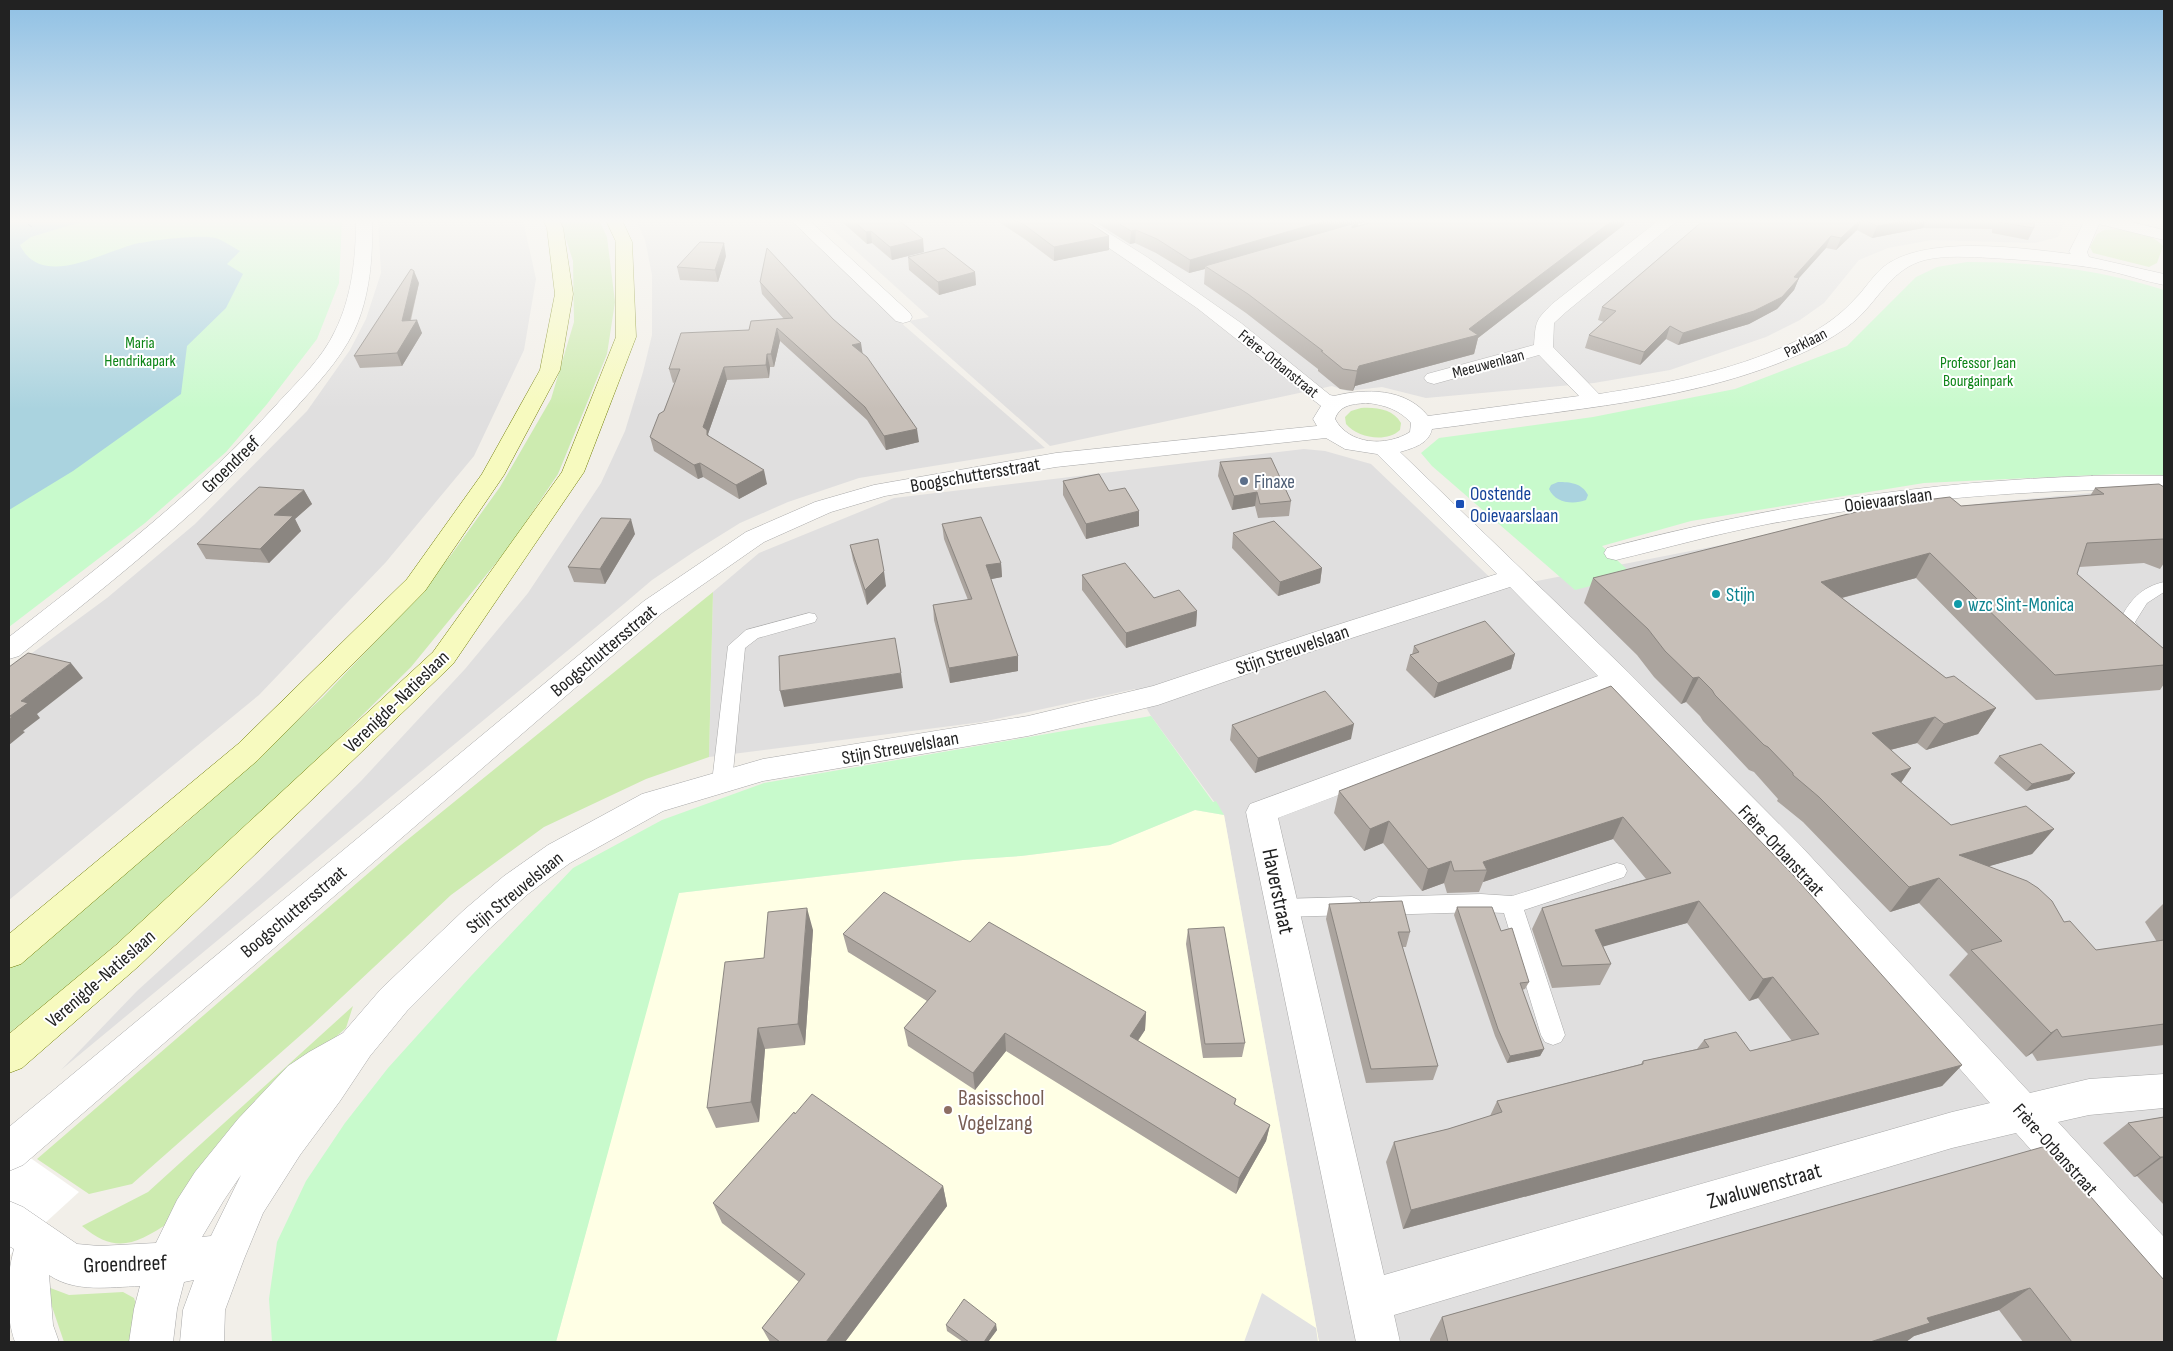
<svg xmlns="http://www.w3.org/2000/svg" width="2173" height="1351" viewBox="0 0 2173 1351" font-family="'Sofia Sans Condensed',sans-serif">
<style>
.residential{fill:#e0dfdf}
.education{fill:#ffffe5}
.grass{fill:#cdebb0}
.park{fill:#c8facc}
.parking{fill:#e2e2e2}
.water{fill:#aad3df}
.pier{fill:#fff}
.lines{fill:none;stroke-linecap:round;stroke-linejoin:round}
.ferry{stroke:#4a7aab;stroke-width:1;stroke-dasharray:4.5 3;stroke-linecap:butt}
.lane-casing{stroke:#a9a9a9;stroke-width:1}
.street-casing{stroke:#a9a9a9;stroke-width:1}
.secondary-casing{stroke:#707d05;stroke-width:1}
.lane{fill:#fff;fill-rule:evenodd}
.street{fill:#fff;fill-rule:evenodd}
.secondary{fill:#f7fabf;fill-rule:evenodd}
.wall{fill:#aba49e}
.shaded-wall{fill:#8b8681}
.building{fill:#c7bfb8;stroke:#8b8681}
.service-dot{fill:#5c6f8a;stroke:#fff;stroke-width:2}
.transit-dot{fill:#1a4fb4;stroke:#fff;stroke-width:2}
.culture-dot{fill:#0f9aa8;stroke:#fff;stroke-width:2}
.education-dot{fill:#8d6e63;stroke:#fff;stroke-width:2}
.labels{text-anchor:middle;stroke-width:4;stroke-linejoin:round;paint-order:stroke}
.far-park-label{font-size:16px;fill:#0c8416;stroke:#fff}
.far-street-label{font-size:16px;fill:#222;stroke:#fff}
.street-label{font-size:19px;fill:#222;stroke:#fff}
.service-label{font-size:19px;fill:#4e5e75;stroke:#fff;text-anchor:start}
.transit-label{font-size:19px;fill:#164399;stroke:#fff;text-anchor:start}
.culture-label{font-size:19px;fill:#0d838f;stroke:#fff;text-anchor:start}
.near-street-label{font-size:22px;fill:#222;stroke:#fff}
.near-education-label{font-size:22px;fill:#785e54;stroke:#fff;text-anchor:start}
</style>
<rect width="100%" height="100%" fill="#f2efe9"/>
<!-- residential -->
<path class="residential" d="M378,220H523L536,279L524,350L474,456L386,562L259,695L9,900V670L107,598L195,524L307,411L350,350L366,319L381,273Z
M636,220H789L899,321L1045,448L859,478L788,502L740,523L695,551L652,580L625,603L61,1070L137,991L259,880L361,781L465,669L528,593L601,483L625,431L643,372L652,335V275L645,240Z
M822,220H2066L2058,237L2035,243L1932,240L1888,248L1859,260L1824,303L1800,320L1766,337L1670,370L1594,383L1426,398L1382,387L1347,391L1332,386L1050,446L909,321L929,317Z
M1304,449L1325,451L1371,464L1501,588L1824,525L1993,502L2112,491L2164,496V1342H1319L1224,815L1151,716L1135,689L982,722L709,757L713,592L759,553L894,498Z"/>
<!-- education -->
<path class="education" d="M1195,810L1224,815L1319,1342H556L678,893L963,860L1021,856L1110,845Z"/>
<!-- grass -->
<path class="grass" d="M560,220H599L607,237L615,302L607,354L558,474L509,547L411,667L228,848L64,989L9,1033V968L185,824L323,697L396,620L451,555L500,487L551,399L574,322L573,261Z
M2104,230C2122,228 2150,231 2163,246L2157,263L2149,267L2093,253L2090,247L2097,234Z
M1361,408C1376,407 1393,409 1401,423L1400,430C1386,443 1358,438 1346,424L1345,417L1351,411Z
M713,592L709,757L646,779L544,827L451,895L311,1026L132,1184L89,1194L37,1159L401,845Z
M353,1006L346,1028L275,1090L170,1222C136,1244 116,1255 82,1226L148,1192Z
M45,1286L69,1295L123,1292L134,1298L138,1310L134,1342H64Z"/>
<!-- park -->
<path class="park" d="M9,220H342L339,283L317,339L267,404L226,452L145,523L9,627Z
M1967,262C2037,262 2098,269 2164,290V475L2117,474L1924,483L1691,521L1602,546L1633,575L1575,590L1432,466L1421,453L1439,438L1593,417L1735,389L1847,346L1916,277L1937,267Z
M1151,716L1213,802L1216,801L1224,815L1195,810L1110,845L1021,856L963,860L679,893L556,1342H272L269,1299L277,1242L306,1181L345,1123L388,1068L471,976L573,868L662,820L764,783Z"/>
<!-- parking -->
<path class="parking" d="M1262,1293L1316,1328L1318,1342H1244Z"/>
<!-- water -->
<path class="water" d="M9,220H87L31,237L20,245C42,291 105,250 139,243C157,240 199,234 216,238C224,241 233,247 240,251L227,264L243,274L226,308L187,346L181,394L73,471L9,510Z
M1558,482C1570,482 1582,483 1588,495L1586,500C1573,505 1555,503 1549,489L1551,485Z"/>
<!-- pier -->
<path class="pier" d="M9,1143L79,1192L9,1256Z"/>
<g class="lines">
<!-- ferry -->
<path class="ferry" d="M22,220L32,227"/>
<defs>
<path id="lane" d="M2164,582V592L2147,603L2135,622L2164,662V680L2158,678L2119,622C2129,601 2141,587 2164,582Z
M809,613L815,614L817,618L815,622L758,638L745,648L732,782L729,787L722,789L715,787L712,782L728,646L746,630Z
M1617,863L1624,865L1627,871L1624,877L1524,910L1565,1035L1561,1042L1553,1045L1545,1042L1541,1035L1504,913L1481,912L1378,915L1371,912L1367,906L1371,900L1378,897L1481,894L1512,896Z
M1352,897L1359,900L1363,906L1359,912L1352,915L1282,917L1275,914L1271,908L1275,902L1282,899Z"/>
<path id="street" d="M356,220H372C373,257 370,297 354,331C339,362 314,387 292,412C211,504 114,580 19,656L9,659V637C103,564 197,492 277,404C297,382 322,359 335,331C352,297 356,257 356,220Z
M791,220H809L910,313L912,317L910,321L903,323L896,321Z
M1068,220H1088L1147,257L1241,323L1330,395L1334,396C1365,388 1406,388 1428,416L1579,396L1539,355L1434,384L1427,382L1424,378L1427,374L1534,345C1536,321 1535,321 1552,304L1659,220H1678L1566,312L1554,323L1553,347L1599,394C1670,383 1743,369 1806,336C1823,327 1839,316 1852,302C1863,292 1871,278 1882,268C1922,234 2021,248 2071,254L2069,252L2085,220H2123L2164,230V240L2099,224L2087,252L2089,257L2164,274V285C2143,281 2122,273 2100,269C2064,263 2027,260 1991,258C1969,257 1946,255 1925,260C1893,268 1880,297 1858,318C1844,331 1826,341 1809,350C1725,390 1628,403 1536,415C1502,419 1467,425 1432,429C1429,444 1413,448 1400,452L1628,672L1801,846L2030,1093L2089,1079L2164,1074V1108L2089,1115L2058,1122L2164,1237V1289L2149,1283L2016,1133L1952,1148L1394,1315L1400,1342H1356L1246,812L1250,804L1598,676L1510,587L1333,644L1158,705L1028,736L763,781L663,811L570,863L528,894L488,930L407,1011L370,1056L340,1101L300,1155L263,1213L244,1259L225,1310L224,1342H180L183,1310L194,1280L184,1282L177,1309L173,1342H129L134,1309L140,1286C110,1287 75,1293 49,1275L53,1325L59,1342H15C5,1313 6,1279 14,1249L9,1246V1201L23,1207L77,1244L99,1246L156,1243L177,1200L195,1172L238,1119L288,1066L309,1052L343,1033L381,989L464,910L504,876L548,845L642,794L763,759L1028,716L1153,686L1315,632L1497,574L1377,454L1345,449L1326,438L1056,467L885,496L831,512L764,542L662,613L23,1165L9,1171V1127L644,601L746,532L815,502L874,485L1056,453L1317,426L1313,419L1321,406L1197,308ZM1368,403C1385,405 1400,410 1411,423L1410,432C1386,447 1349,445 1335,419C1340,404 1354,404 1368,403ZM1613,691L1779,864L1990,1103L1952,1112L1384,1275L1278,818ZM241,1175L211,1236L202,1237L224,1200Z
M2092,476H2164V490C2031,488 1898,500 1768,524C1716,534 1666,548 1616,560L1607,558L1604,553L1607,548C1767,506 1927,481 2092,476Z"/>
<path id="secondary" d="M543,220H559L563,228L573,294L560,370L504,475L425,591L258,760L21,964L9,968V934L238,744L407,579L482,474L540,370L555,294L547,228Z
M606,220H622L632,242L636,337L584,472L453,664L140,965L22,1068L9,1073V1034L116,945L433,652L562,472L616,337V242Z"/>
</defs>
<!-- lane casing -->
<use href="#lane" class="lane-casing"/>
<!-- street casing -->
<use href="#street" class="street-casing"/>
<!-- secondary casing -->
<use href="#secondary" class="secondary-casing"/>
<!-- lane -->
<use href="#lane" class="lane"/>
<!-- street -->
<use href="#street" class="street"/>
<!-- secondary -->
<use href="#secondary" class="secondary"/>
</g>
<!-- wall -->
<path class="wall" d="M840,220H898L924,252L892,260L872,243L867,244Z
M996,220H1085L1109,236V250L1054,261L1026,240Z
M1092,220H1373L1358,224V226L1625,221L1624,225L1478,338L1474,354L1355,386L1353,391L1340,389L1318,371V369L1246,313L1204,284L1205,269L1189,273L1156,253L1135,243L1130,244Z
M1704,220H2034V228L2028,240L1992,233V229L1923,228L1872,238L1857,230L1836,250L1826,248L1799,278L1794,290L1777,309L1749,324L1678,345L1666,339L1640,365L1585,348L1589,335L1604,322L1598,320L1602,307Z
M726,256L718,282L680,280L677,267Z
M908,257L975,272L976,285L939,295L909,270Z
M760,282L862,353L919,442L886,450L867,420L780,341L774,367H770L769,378L727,380L708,434L709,437L767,484L739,499L703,477L698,479L654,451L650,437L664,411L675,382L673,383L669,369L749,330L784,319L762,294Z
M419,283L411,320L422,333L402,366L360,368L354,356Z
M1220,462L1291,501L1289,516L1258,518L1255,506L1232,510L1218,476Z
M1063,481L1139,526L1086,539L1063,495Z
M2164,487V563L2160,569L2144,563L2079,567L2077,574L2164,649V684L2160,690L2036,700L1916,578L1842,598L1946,678L1996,708L1978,734L1926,750L1917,743L1890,750L1911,768L1901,783L1951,825L2054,829L2032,854L1989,866L2064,922L2096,950L2157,942L2145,922L2164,903V1045L2037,1061L2032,1053L2026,1057L1949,975L1968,954L1919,903L1890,912L1803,822L1777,801L1778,799L1754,772L1749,770L1703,721L1700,716L1686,702L1681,704L1654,677L1637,655L1584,603L1593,578L1961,506L2090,496L2095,488Z
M304,490L312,504L295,519L301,531L269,563L206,559L197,544Z
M942,524L1001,563L1002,577L991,579L1018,671L950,683L934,620L933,605L968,600L944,539Z
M1233,533L1322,568L1320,583L1278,596L1232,548Z
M635,534L605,584L574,582L568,567Z
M850,545L886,586L867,605L853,560Z
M1082,575L1197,611L1196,626L1126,648L1082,590Z
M1414,646L1515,654L1511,669L1434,698L1406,670L1410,655H1412Z
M1611,686L1962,1065L1942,1086L1403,1229L1386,1162L1394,1142L1448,1129L1490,1116L1497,1101L1641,1064L1643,1061L1697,1049L1704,1040L1750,1051L1792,1041L1758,998L1749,1001L1687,923L1603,946L1611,964L1600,985L1552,988L1532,929L1542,908L1646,879L1613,839L1483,882L1479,892L1447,893L1444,883L1422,891L1383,843L1364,851L1334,813L1339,791Z
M1232,725L1351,739L1255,773L1230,740Z
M1999,756L2075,773L2069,780L2026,791L1994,763Z
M1329,904L1410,932L1406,947H1402L1438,1066L1433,1080L1366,1083L1326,919Z
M1457,907L1501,931L1529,982L1525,989L1522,990L1544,1049L1540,1056L1507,1063L1495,1036L1454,915Z
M1188,929L1245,1043L1242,1057L1203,1058L1186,944Z
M813,930L805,1045L765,1049L759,1122L716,1128L707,1108L764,958Z
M843,934L970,942L1146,1012L1145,1030L1138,1041L1236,1099L1235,1105L1270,1125L1266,1141L1236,1194L1006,1051L975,1090L908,1046L904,1028L927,1001L848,952Z
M795,1114L943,1186L947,1206L845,1342H770L762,1328L799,1282L722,1223L713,1203Z
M2164,1117V1205L2137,1176L2134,1177L2103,1143L2128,1123Z
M2046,1146L2164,1342H2023L1999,1310L1914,1336L1906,1342H1430V1339L1442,1317Z
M946,1325L997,1330L988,1342H963L947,1331Z"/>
<!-- shaded-wall -->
<path class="shaded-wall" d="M1328,220H1373L1358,224L1356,239L1205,266V269L1189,273L1190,260Z
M1613,220H1626L1624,225L1478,338L1474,354L1355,386L1353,391L1357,371L1359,366Z
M1860,220H1861L1857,230L1836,250L1841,238Z
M1908,220H1927L1923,228L1872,238L1877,226Z
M1136,230L1135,243L1130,244L1131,231Z
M871,231L872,243L867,244L866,232Z
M1109,236V250L1054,261V247Z
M1831,236L1826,248L1789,289L1794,277Z
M923,239L924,252L892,260L890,247Z
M724,243L726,256L718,282L715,270Z
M414,271L419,283L407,333L402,321Z
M975,272L976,285L939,295L938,282Z
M1799,278L1794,290L1777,309L1749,324L1678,345L1683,333Z
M417,320L422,333L402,366L397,353Z
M1670,326L1666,339L1640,365L1644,352Z
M777,328L780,341L774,367L771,354Z
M861,343L863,356L852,345Z
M767,354L770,367L769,378L766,365Z
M724,367L727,380L708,434L711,444L703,427Z
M917,429L919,442L886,450L884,436Z
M700,463L703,477L698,479L694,465Z
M764,470L767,484L739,499L736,485Z
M304,490L312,504L295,519L301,531L269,563L260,549L274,515Z
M1257,492L1255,506L1232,510L1234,496Z
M1139,511V526L1086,539V524Z
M631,519L635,534L605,584L600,569Z
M1930,553L1916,578L1807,607L1821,582Z
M1001,563L1002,577L987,580L986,565Z
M1322,568L1320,583L1278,596L1280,582Z
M884,571L886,586L867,605L865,590Z
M1197,611L1196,626L1126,648V633Z
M1515,654L1511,669L1434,698L1438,683Z
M1018,656V671L950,683L949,668Z
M71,663L83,678L37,714L40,718L23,731L25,732L9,745V719L10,716L21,701Z
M901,673L903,688L784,707L780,691Z
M1699,677L1686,702L1681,704L1693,678Z
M1996,708L1978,734L1926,750L1944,724Z
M1935,717L1917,743L1855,759L1872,733Z
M1354,724L1351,739L1255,773L1258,758Z
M1911,768L1893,794L1891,774Z
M2075,773L2069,780L2026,791L2032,784Z
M1623,817L1613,839L1483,882L1487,870L1483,862Z
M1389,821L1383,843L1364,851L1370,829Z
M2054,829L2032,854L1941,880L1959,855Z
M1451,861L1444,883L1422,891L1428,869Z
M1939,878L1919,903L1890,912L1909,887Z
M1699,901L1687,923L1584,952L1595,930Z
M807,908L813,930L805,1045L798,1024Z
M1773,977L1758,998L1749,1001L1763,979Z
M1146,1012L1145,1030L1129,1053L1130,1036Z
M758,1028L765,1049L759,1122L751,1102Z
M2057,1029L2032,1053L2026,1057L2051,1033Z
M1005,1033L1006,1051L975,1090L973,1073Z
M1544,1049L1540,1056L1507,1063L1510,1056Z
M1962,1065L1942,1086L1403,1229L1411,1210Z
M1270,1125L1266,1141L1236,1194L1239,1178Z
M2164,1156L2137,1176L2134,1177L2160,1157Z
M943,1186L947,1206L845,1342H826Z
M2030,1288L1999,1310L1914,1336L1906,1342H1870L1927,1318Z
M996,1324L997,1330L988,1342H984Z"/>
<!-- building -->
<path class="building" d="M852,220H898L923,239L890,247L871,231L866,232Z
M1016,220H1085L1109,236L1054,247L1026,226Z
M1113,220H1328L1190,260L1157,239L1136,230L1131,231Z
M1379,220H1613L1469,329L1478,335L1359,366L1357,371L1343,369L1321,351H1323L1248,294L1205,266L1359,222L1352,226V228Z
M1704,220H1860L1841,238L1831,236L1794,277L1799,278L1782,297L1754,311L1683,333L1670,326L1644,352L1589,335L1616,311L1602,307Z
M1865,220H1908L1877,226Z
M1998,220H2034V228L1998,222Z
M700,242L724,243L715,270L677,267Z
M767,248L833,319L861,343L852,345L867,357L917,429L884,436L865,407L777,328L771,354H767L766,365L724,367L703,427L707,430V435L764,470L736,485L700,463L694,465L650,437L659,414L664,411L680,369H669L681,333L749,330L751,321L793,318L760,282Z
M944,248L975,272L938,282L908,257Z
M411,269L414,271L402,321L417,320L397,353L354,356Z
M1271,458L1291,501L1260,504L1257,492L1234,496L1220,462Z
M1099,474L1109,491L1125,488L1139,511L1086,524L1063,481Z
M2159,484L2164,487V539L2087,543L2077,574L2164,649V665L2055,675L1930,553L1821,582L1946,678L1954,676L1996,708L1944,724L1935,717L1872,733L1911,768L1891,774L1951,825L2026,806L2054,829L1959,855L2027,881L2038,888L2052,901L2064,922L2070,921L2096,950L2164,940V1024L2062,1037L2057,1029L2051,1033L1971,950L2002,941L1939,878L1909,887L1819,797L1793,775V773L1768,747L1764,745L1715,695L1712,690L1699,677L1693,678L1665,651L1648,629L1593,578L1884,505L1950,497L1961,506L2104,494L2095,488Z
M259,487L304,490L274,515L293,516L260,549L197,544Z
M981,517L1001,563L986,565L1018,656L949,668L933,605L972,599L942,524Z
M601,518L631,519L600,569L568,567Z
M1274,521L1322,568L1280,582L1233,533Z
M878,539L884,571L865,590L850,545Z
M1125,563L1154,598L1179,590L1197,611L1126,633L1082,575Z
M1485,621L1515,654L1438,683L1410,655L1419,652L1414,646Z
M895,638L901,673L780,691L779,656Z
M28,653L71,663L21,701L28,703L10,716L12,717L9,719V667Z
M1611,686L1793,875L1962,1065L1411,1210L1394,1142L1448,1129L1502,1112L1497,1101L1643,1064V1061L1709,1047L1704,1040L1736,1032L1750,1051L1819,1034L1773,977L1763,979L1699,901L1595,930L1611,964L1562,966L1542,908L1671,873L1623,817L1483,862L1487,870L1454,871L1451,861L1428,869L1389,821L1370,829L1339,791Z
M1325,691L1354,724L1258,758L1232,725Z
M2041,744L2075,773L2032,784L1999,756Z
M884,892L970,942L989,922L1146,1012L1130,1036L1236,1099L1234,1104L1270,1125L1239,1178L1005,1033L973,1073L904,1028L936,991L843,934Z
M1402,901L1410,932H1398L1438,1066L1371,1069L1329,904Z
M1457,907H1492L1501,931L1512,928L1529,982L1520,983L1544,1049L1510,1056L1498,1029Z
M807,908L798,1024L758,1028L751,1102L707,1108L725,962L764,958L768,912Z
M1224,927L1245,1043L1205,1044L1188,929Z
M812,1094L943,1186L826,1342H780L762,1328L805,1274L713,1203L794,1112L795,1114Z
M2164,1117V1157H2160L2128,1123Z
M2046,1146L2164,1280V1342H2072L2030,1288L1927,1318L1930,1323L1870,1342H1448L1442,1317Z
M964,1299L996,1324L984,1342H969L946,1325Z"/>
<!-- sky -->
<linearGradient id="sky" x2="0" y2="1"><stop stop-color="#8fc0e4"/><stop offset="0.54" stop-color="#f9f8f5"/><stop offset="1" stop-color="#f9f8f5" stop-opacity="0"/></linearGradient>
<rect width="2173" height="409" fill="url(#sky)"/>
<!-- markers -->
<circle class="service-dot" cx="1244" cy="481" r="5"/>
<rect class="transit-dot" x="1455" y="499" width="10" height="10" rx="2.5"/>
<g class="culture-dot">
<circle cx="1716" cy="594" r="5"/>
<circle cx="1958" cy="604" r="5"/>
</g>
<circle class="education-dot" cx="948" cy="1110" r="5"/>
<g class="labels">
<!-- far-park labels -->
<g class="far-park-label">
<text x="140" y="348">Maria<tspan x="140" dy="18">Hendrikapark</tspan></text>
<text x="1978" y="368">Professor Jean<tspan x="1978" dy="18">Bourgainpark</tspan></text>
</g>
<!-- far-street labels -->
<g class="far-street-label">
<text transform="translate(1805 342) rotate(-27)" y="6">Parklaan</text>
<text transform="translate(1279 363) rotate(39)" y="6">Frère-Orbanstraat</text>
<text transform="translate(1488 363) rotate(-15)" y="6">Meeuwenlaan</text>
</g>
<!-- street labels -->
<g class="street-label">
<text transform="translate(230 464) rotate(-44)" y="7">Groendreef</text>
<text transform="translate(975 474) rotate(-10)" y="7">Boogschuttersstraat</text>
<text transform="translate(1888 499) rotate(-8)" y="7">Ooievaarslaan</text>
<text transform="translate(1292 649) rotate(-19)" y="7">Stijn Streuvelslaan</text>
<text transform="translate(603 650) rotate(-40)" y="7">Boogschuttersstraat</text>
<text transform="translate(396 701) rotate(-44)" y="7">Verenigde-Natieslaan</text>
<text transform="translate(900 747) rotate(-10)" y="7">Stijn Streuvelslaan</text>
<text transform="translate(1782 850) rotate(47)" y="7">Frère-Orbanstraat</text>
<text transform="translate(514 892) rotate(-39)" y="7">Stijn Streuvelslaan</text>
<text transform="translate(293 911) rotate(-40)" y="7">Boogschuttersstraat</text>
<text transform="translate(100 978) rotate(-41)" y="7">Verenigde-Natieslaan</text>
<text transform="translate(2056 1149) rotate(48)" y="7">Frère-Orbanstraat</text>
</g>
<!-- service labels -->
<g class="service-label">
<text x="1254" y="488">Finaxe</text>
</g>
<!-- transit labels -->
<g class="transit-label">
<text x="1470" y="500">Oostende<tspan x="1470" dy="22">Ooievaarslaan</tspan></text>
</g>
<!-- culture labels -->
<g class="culture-label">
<text x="1726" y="601">Stijn</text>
<text x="1968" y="611">wzc Sint-Monica</text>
</g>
<!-- near-street labels -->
<g class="near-street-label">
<text transform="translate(1279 891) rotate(78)" y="8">Haverstraat</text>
<text transform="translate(1764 1185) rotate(-16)" y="8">Zwaluwenstraat</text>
<text transform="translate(125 1263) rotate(-2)" y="8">Groendreef</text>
</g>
<!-- near-education labels -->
<g class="near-education-label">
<text x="958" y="1105">Basisschool<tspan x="958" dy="25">Vogelzang</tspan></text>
</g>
</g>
<!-- border -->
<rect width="2173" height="1351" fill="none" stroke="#222222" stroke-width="20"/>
</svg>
